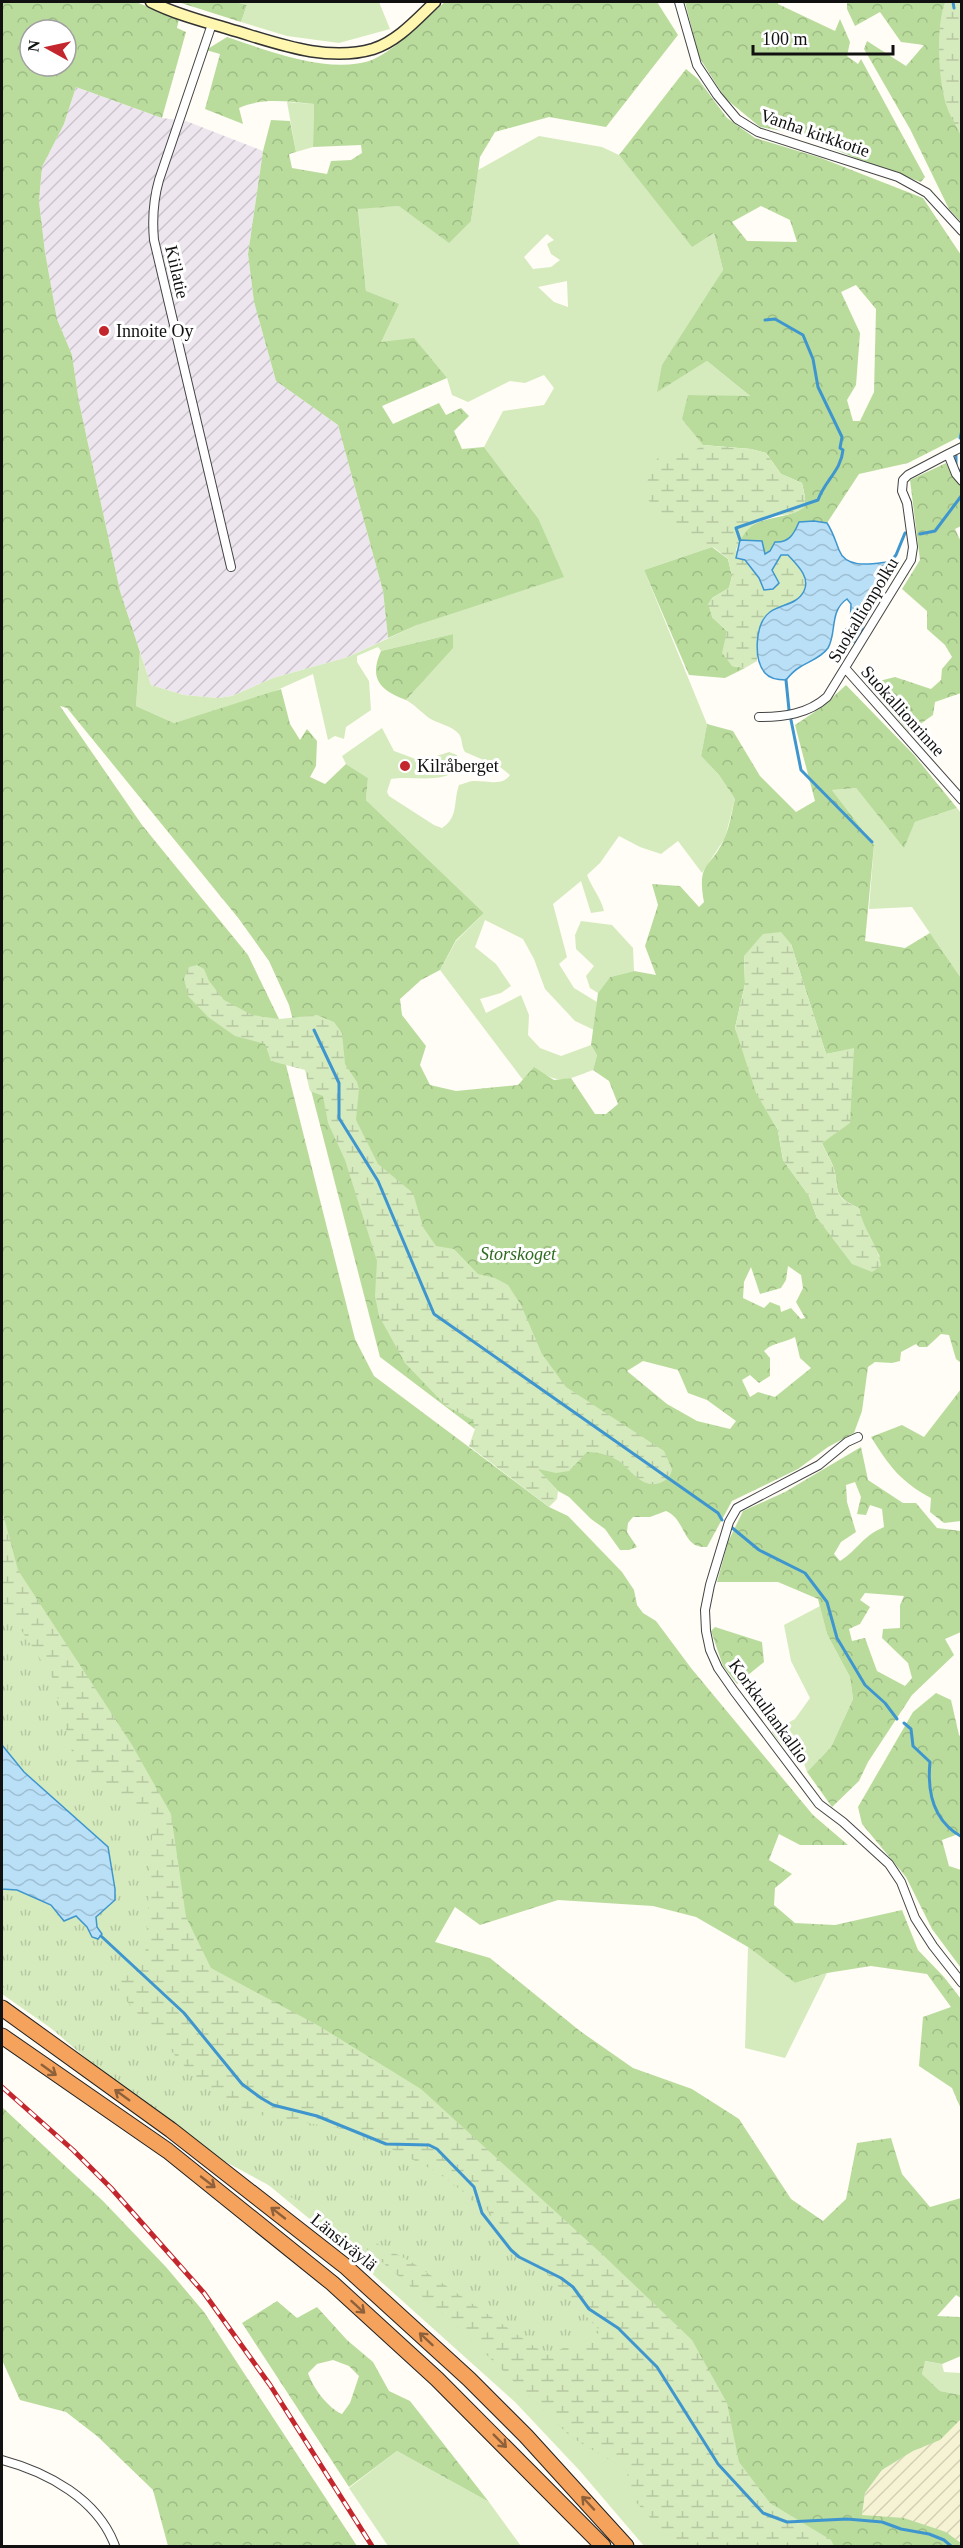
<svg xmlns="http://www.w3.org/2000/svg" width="963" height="2548" viewBox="0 0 963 2548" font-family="'Times New Roman',serif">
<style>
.industrial{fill:url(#industrial-furrows)}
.farmland{fill:url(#farmland-furrows)}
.grass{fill:#d5ebbd;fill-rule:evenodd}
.forest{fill:url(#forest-crowns);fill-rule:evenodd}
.wetland{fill:url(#wetland-marsh)}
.park{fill:url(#park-tufts)}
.water{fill:url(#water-waves);stroke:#3f96cf;stroke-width:1.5}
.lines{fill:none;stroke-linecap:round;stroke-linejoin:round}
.stream{stroke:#3f96cf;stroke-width:3}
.street-casing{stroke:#444;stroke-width:10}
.secondary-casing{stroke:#333;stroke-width:13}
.highway-casing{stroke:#222;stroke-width:17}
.street{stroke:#fff;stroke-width:8}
.secondary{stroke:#fff6b0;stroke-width:10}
.highway{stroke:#f5a25d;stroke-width:15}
.rail-casing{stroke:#c4262e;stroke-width:5}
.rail{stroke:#fff;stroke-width:3;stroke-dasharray:9;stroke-linecap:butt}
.oneway{stroke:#8e613b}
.poi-dot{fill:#c4262e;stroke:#fff;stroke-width:2}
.labels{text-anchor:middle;stroke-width:6;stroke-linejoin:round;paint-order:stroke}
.street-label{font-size:18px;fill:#111;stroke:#fff}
.poi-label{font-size:18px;fill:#111;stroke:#fff;text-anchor:start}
.park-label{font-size:18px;font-style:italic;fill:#2f6b1f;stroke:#fff}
</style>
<defs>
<pattern id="industrial-furrows" width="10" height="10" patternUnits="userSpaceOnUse" patternTransform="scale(1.5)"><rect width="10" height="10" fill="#eee6ef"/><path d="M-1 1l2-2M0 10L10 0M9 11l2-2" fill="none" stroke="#cbc4cc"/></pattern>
<pattern id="farmland-furrows" width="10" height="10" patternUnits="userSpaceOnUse" patternTransform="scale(1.5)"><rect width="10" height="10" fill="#f6f3d4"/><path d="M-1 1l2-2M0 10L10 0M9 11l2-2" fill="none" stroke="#d2cfb5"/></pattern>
<pattern id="forest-crowns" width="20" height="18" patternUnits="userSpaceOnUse" patternTransform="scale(1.5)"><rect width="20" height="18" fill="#b9dc9c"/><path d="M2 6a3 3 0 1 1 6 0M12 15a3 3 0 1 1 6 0" fill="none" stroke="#9ebc85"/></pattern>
<pattern id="wetland-marsh" width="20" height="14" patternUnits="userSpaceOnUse" patternTransform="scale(1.5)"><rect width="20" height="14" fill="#d5ebbd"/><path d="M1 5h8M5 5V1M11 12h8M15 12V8" fill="none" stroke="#b6c8a1"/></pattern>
<pattern id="park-tufts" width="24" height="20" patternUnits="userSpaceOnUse" patternTransform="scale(1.5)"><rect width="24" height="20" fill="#d5ebbd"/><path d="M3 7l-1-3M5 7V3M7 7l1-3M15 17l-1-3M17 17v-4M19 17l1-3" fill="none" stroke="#b6c8a1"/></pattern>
<pattern id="water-waves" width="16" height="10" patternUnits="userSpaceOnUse" patternTransform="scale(1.5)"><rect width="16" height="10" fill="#b9e0f7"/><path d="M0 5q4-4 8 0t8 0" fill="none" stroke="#9ebfd3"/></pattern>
</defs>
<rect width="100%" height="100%" fill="#fffdf5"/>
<!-- industrial -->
<path class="industrial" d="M76,87L162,118L186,121L263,151L248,254L254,302L276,381L338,425L383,591L388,638L348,657L273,678L232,696L218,698L184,695L151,685L120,591L79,402L72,355L57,319L45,252L39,201L42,167L64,124Z"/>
<!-- farmland -->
<path class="farmland" d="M961,2419V2543L946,2532L862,2516L865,2493L882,2470L913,2451L939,2440Z"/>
<!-- grass -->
<path class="grass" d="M235,2H379L390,29L339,43L287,36L241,22L247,5Z
M287,102L314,104L313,147L296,152Z
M539,136L602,147L619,155L692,246L714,233L723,270L697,314L657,391L707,361L751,397L688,395L703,445L712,547L644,570L707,724L701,756L719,775L735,799L725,838L702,873L678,841L661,854L640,847L619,836L600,863L587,875C592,888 601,898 604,911L591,913L581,881L553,904L567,957L559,964L574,988L597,1002L594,1030L575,1021L545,989L534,959L523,939L485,920L475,947L496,964L511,986L501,993L480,999L486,1013L521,995L529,1015L528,1035L540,1048L561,1056L591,1045L597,1055L593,1070C563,1081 561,1085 534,1068L523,1080L440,970L456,941L484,913L366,800L368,778L346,764L342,756L382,728L394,751L421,761L449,752L457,755L458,768C443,785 412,775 391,779L387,792L389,796L434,825L442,828C459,817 453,802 459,785C464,784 469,781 473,781C486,780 502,787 510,775L500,767L465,752C461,746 463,740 459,734C451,725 438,724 429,718C421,712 415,705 406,700L452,648L453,634L381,651L378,647L357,656V662L369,681L371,710L346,727L344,739L335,736L328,740L313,674L266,695L174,723L136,706L140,652L151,685L184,695L218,698L232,696L273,678L348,657L417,625L538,518L484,447L503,411L544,405L554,388L544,375L525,383L510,381L468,402L452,395L447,378L381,343L366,291L358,208L399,206L471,221L478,170ZM547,234L554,240L547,244L551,254L560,260L551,267L533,269L524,257ZM567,281L568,307L554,302L538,287Z
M856,788L904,847L915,822L957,808L961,813V978L912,907L869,909L874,845L832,790Z
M581,921L612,925L633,948L634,971L610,977L598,993L590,988L586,976L594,966L576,949L575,935Z
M820,1606L827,1634L850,1677L853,1699L831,1747L807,1772L802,1758L796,1760L771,1732L795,1719L810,1698L791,1661L784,1625Z
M748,1947L795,1983L827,1973L785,2058L745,2048Z
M2,1969L223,2126L458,2327L571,2437L626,2470L634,2500L676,2546H644L580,2471L515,2402L329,2235L231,2154L2,1994Z
M924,2361L942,2364L944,2372L961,2373V2395L940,2391L922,2374Z
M397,2451L489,2502L521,2546H388L349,2488Z"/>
<!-- forest -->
<path class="forest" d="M2,2H136L179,19L177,28L186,32L162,118L76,87L64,124L42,167L39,201L45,252L57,319L72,355L79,402L120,591L140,652L136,706L174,723L281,689L290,724L300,740L307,729L317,741L316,766L310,777L325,784L346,764L368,778L366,800L484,913L456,940L440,970L421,980L400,999L402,1015L426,1046L420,1065L430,1085L456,1091L518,1085L534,1067L554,1080L571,1078L595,1114H606L618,1104L609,1081L593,1070L597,1055L591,1045L598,993L610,977L634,971L656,975L645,946L658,905L652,884L680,886L699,907L704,902C696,860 712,869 725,837C730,825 732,811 735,799L719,775L701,756L707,724L733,731L760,776L796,812L815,801L795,725L822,707L846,685L914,755L957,808L915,822L904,848L856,788L832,790L874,845L865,941L905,948L930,933L961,978V1363L956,1359L949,1335L941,1334L927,1347H919L916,1344L901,1352L900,1361L892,1363L875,1362L868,1367L862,1411L854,1433L828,1447L798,1469L732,1501L707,1547C682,1549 686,1519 666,1511L650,1517H633L628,1523L627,1532L637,1547L629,1550H620L605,1529L591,1519L569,1497L558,1491L537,1469L475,1429L380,1357L289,1005L269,961L239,919L67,708L60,706L142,825L248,955L279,1019L286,1065L355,1339L374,1376L549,1507L568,1516L622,1572L634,1590L637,1605L643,1613L656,1621L691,1668L813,1815L848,1845H800L779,1834L769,1860L792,1874L775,1888L774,1905L795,1923L835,1925L902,1910L918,1950L944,1977L961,1999V2109L952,2088L919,2066L923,2017L951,2007L927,1974L871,1966L827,1973L795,1983L748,1947L696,1917L653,1906L558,1900L480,1925L455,1907L435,1942L490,1958L580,2031L633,2068L692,2089L739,2119L791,2199L823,2221L846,2199L857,2143L891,2138L902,2174L930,2207L961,2198V2298L956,2295L937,2316L961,2317V2356L942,2364L925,2361L922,2374L940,2391L961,2395V2419L940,2440L913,2451L882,2470L865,2493L862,2515L904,2518L946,2532L961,2543V2546H676L634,2500L626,2470L571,2437L458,2327L223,2126L2,1969ZM30,30H66V66H30ZM791,944L826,1054L854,1049L828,1138L822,1143C825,1150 830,1158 833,1166C841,1188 829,1195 859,1208L862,1223L880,1257L817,1218L809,1196L783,1160L778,1131L735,1028L745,984L744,956ZM788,1266L801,1275L803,1288L796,1302L805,1318L801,1319L791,1308L781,1312L780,1306L770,1302L764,1308L743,1298L744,1282L751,1267L760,1294L781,1288L786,1280ZM795,1337L800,1358L811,1368L775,1397L758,1392L750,1397L742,1380L750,1375L759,1383L770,1376V1358L764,1351C774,1342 784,1343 795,1337ZM643,1361L678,1370L688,1393L707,1400L736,1421L730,1429L697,1421L667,1404L627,1371Z
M178,2H235L247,5L241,22Z
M445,2H657L678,35L606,127L549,117L495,132L480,157L471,221L449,243L399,206L358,209L366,291L399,304L381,342L414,338L447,378L382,406L393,424L439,403L446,415L461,408L469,416L454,431L462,449L484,447L538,518L564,577L417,625L388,638L383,591L338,425L276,381L254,302L248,254L263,151L271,120L290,121L296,152L289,154L292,168L327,174L331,161L351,160L362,153L361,145L313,147L314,104C288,102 263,97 239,108L243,124L205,109L220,54L206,50L227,37C266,50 328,74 369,61C393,53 426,18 445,2Z
M685,2H749L752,3L753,2H778V4L835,31L840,19L850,42L847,56L858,64L861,59L925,177L921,182L860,160L798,134L760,127L725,98L699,57Z
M847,2H961V222L949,209L910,129L864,49L867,41L906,66L924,45L901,42L880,12L855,26L847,9Z
M686,69L698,79L727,118L755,138L821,158L923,198L961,255V436L908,463L859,474L827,523L814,521C803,529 789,543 775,542L770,552L764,554L762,541L740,540C751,513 785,522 804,507L805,497L802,483L781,474L766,453L751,449L703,445L682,419L688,395L750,396L707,361L657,392L662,365L723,270L714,233L692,247L619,155ZM761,206L790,220L797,242L747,241L732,222ZM856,285L876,309L874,392L860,421H853L847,400L856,385L860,333L841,292Z
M946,463L953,476L961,487V526L955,529L962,544L961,693L935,702L933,715L909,732L867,684L895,677L931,689L941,680L942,669L952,657L945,645L927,629V611L902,589L920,560L910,480Z
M712,547L728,559L732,576L729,588L712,598V617L727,631L732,666L745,668L725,678L689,675L644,570Z
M453,634V648L406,700C379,690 369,678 381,651Z
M961,1389V1521L944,1523L930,1512L931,1498C901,1482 889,1466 871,1437L902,1425L924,1437Z
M861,1447L868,1480L903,1503H916L937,1528L961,1531V1632L945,1639L954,1655L912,1695L868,1762L859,1781L832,1807L807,1772L831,1747L853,1699L850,1677L827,1634L818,1599L778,1582H717L728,1542L743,1511L785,1492ZM855,1482L861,1497L857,1514L866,1515L870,1505L882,1509L884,1527C861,1537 859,1549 840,1561L834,1554L841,1542L856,1532L847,1502L846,1485ZM865,1593L904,1596L900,1605V1628L883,1629L882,1638L908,1663L912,1678L905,1686L877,1671L865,1638L852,1641L849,1629L860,1624L870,1607L860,1600Z
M715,1627L762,1642L764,1662L737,1684L723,1666L711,1631Z
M936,1693L951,1700L959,1735L961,1737V1833L942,1840L949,1866L961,1870V1968L932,1929L906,1877L862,1824L858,1807L913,1712Z
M2,2107L103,2201L166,2267L204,2312L357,2546H168L153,2490L97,2436L66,2412L20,2400L2,2360Z
M277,2301L297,2318L317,2307L347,2340L373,2362L389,2391L410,2401L489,2502L397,2451L349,2487L242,2323ZM333,2360L349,2366L359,2376L350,2403L342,2414C328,2408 313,2388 308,2373L317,2364Z"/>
<!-- wetland -->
<path class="wetland" d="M945,2H961V136C956,125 948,113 945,101C938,73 936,28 945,2Z
M703,445L751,449L766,453L781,474L802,483L805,497L804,507C796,513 792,514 782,515C757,518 745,527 736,550L759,578L771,570L781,555H788C801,568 814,584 797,600C793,603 788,603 784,606C775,611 767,622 759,629L757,661L745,668L732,666L722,653L727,631L712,617L708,604L712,598L729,588L732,576L728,559L716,549L679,528L647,499C645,482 651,459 667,450C683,456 689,454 703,445Z
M781,932L791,944L826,1054L854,1048L850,1123L822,1143C825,1151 830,1158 833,1166C841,1188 829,1196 859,1208C863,1230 879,1246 881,1266L872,1272L852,1264L817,1218L809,1196L783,1160L778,1131L756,1093L735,1028L745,984L744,956L763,934Z
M197,965L204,969L209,981L224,1000L252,1015L279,1019L317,1015L334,1022L342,1033L345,1064L357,1082L359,1089L356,1120L378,1164L413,1193L423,1227L436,1246L454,1249L478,1274L495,1278L508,1285L521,1305L542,1354L566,1387L664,1451L672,1469C671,1476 667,1480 660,1483C642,1489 631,1470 619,1461C609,1455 598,1452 587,1452L569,1471L556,1473L538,1469L558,1491L557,1499L549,1507L469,1446L475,1429L473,1420L446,1406L405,1363L379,1316L375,1296L377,1261L345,1160L328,1123L323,1096L310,1091L305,1070L271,1061L265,1044L235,1036L208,1017L188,996L184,978L189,967Z
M2,1510L18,1570L132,1745L171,1814L186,1917L211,1968L319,2026L421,2089L603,2255L692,2340L727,2403L739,2462L770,2503L831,2540L834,2546H676L634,2500L626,2470L571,2437L458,2327L223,2126L126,2065L2,1745Z"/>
<!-- park -->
<path class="park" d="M2,1601L52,1677L76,1767L153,1820L145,1959L113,1978L124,1998L203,2087L254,2114L349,2130L378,2142L437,2172L487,2210L601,2332L547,2355L413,2263L174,2134L2,1986Z"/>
<!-- water -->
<path class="water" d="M814,521L827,523C833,532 835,540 839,550C846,569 871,564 887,562V571L858,614L863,626L860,641L848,643L842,632L850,626L851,604L847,599C829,611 837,633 828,648C822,657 810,661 800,667C795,670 790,675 786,680C779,680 770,679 765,673C753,659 755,623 770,612C781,604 797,605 804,591C811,577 796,564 788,555H781L772,570L779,583L773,589L764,590L759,578L745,560L736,558L740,540L762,541L765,554L770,551L775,542C789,543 794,534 799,522Z
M2,1745L24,1772L108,1847L115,1889V1900L96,1917L97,1927L102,1934L98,1939L92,1937L87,1927L76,1916L64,1921L51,1905L17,1890L2,1889Z"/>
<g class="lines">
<!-- stream -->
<path class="stream" d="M953,2L954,8
M960,438L962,430
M956,455V467L962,474
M920,534L935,531L962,495
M740,540L736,528L818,500C825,480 841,471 843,450L840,448L842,437L818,387L813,359L803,335L775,319L765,320
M887,566L896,555L905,533
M786,680L789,710
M791,720L801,770L872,842
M314,1030L339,1083V1118L378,1181L434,1314L718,1513L722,1520
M730,1526L759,1550L805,1573L827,1602L837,1638L865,1685L885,1703L897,1719
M904,1723L911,1729L913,1746L930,1762C927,1792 933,1821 962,1837
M101,1936L184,2013L242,2084L261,2098L273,2105L317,2116L386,2144L429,2145L437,2149L474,2187L482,2213L511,2250L519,2257L561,2278L573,2287L589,2309L618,2328L657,2367L718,2464L763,2513L787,2522L847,2519L882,2522L901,2529L929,2534L944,2540L951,2546"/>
<defs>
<path id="street" d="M679,2L697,65L717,95L737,119L758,132L898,177L927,193L962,231
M212,24L159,180C153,201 152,218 154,240L231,567
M962,447L948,454L956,474L962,481
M845,668L962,800
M759,717C784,717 808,714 827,697L911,560L913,547L907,503L902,491L903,480L908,475L948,454
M858,1437L847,1442L819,1465L737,1508L729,1522L710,1585L705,1610L706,1631L710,1650L718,1668L734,1691L819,1804L843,1822L889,1864L901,1882L915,1918L933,1946L962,1983
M2,2460C47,2472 98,2499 115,2546"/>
<path id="secondary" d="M151,2C175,14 202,21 229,29C274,42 325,63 373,49C398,41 417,19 435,2"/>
<path id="highway" d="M2,2008L171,2130L345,2266L469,2379L526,2436L626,2546
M2,2036L168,2151L332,2283L437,2379L603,2546"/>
</defs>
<!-- street casing -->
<use href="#street" class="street-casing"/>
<!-- secondary casing -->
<use href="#secondary" class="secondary-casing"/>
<!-- highway casing -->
<use href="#highway" class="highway-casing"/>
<!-- street -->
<use href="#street" class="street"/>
<!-- secondary -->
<use href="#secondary" class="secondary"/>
<!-- highway -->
<use href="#highway" class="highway"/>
<defs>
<path id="rail" d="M2,2087L73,2150L111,2188L204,2293L270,2385L372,2546"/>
</defs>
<!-- rail casing -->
<use href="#rail" class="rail-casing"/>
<!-- rail -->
<use href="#rail" class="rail"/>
</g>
<!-- one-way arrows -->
<defs><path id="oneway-shaft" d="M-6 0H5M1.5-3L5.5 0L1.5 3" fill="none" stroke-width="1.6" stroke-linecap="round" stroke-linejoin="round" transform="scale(1.5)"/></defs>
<g class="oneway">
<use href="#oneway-shaft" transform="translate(49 2070) rotate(36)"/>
<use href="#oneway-shaft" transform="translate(122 2095) rotate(-144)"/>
<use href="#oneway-shaft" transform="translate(208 2182) rotate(38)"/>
<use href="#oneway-shaft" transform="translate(278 2213) rotate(-142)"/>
<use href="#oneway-shaft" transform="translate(358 2307) rotate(42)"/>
<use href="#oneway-shaft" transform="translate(426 2339) rotate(-137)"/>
<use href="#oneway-shaft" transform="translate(500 2441) rotate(45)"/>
<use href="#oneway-shaft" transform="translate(588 2503) rotate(-133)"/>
</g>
<!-- markers -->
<g class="poi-dot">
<circle cx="104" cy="331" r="6"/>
<circle cx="405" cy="766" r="6"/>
</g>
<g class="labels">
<!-- street labels -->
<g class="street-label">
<text transform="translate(815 133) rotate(19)" y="6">Vanha kirkkotie</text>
<text transform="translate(177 272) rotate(77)" y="6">Kiilatie</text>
<text transform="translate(863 610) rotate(-59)" y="6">Suokallionpolku</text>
<text transform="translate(903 711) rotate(48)" y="6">Suokallionrinne</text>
<text transform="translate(769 1711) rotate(54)" y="6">Korkkullankallio</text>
<text transform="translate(344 2242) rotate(39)" y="6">Länsiväylä</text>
</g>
<!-- poi labels -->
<g class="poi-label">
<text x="116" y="337">Innoite Oy</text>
<text x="417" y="772">Kilråberget</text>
</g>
<!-- park labels -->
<g class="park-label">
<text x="518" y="1260">Storskoget</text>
</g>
</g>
<!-- border -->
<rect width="963" height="2548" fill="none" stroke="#111111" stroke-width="6"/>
<!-- north arrow -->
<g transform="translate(48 48) rotate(278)"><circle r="28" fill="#ffffff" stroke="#a0a0a0" stroke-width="1.5"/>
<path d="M0-4.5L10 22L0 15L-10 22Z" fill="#c4262e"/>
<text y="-9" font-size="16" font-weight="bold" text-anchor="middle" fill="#111111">N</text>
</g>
<!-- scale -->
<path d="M753 45v9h140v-9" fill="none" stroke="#111111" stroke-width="3"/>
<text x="762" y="45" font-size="18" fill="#111111" stroke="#ffffff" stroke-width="4.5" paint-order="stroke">100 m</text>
</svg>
